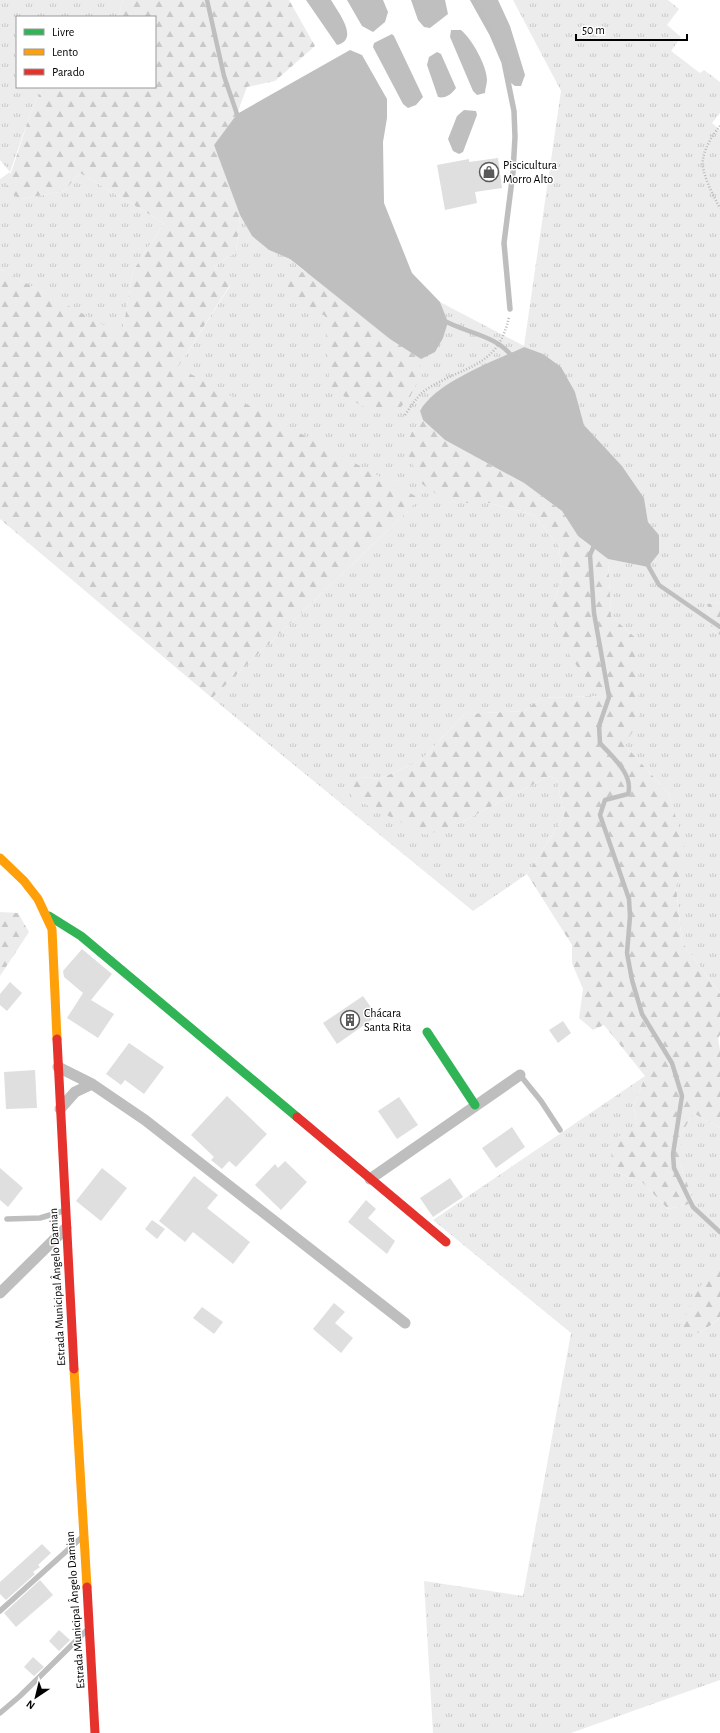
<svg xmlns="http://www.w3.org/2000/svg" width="720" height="1733" viewBox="0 0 720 1733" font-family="'Alegreya Sans',sans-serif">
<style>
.grass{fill:url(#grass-tufts)}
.forest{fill:url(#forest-firs)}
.water{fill:#bfbfbf}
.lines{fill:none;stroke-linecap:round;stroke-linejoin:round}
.stream{stroke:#bfbfbf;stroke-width:4.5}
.building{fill:#dfdfdf}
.path{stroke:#b9b9b9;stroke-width:2.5;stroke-dasharray:1 2;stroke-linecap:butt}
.lane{stroke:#bebebe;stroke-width:5.5}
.street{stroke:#bebebe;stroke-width:11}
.fast{stroke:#30b455;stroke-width:9}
.slow{stroke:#ff9f0a;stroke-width:9}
.jam{stroke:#e5322d;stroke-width:9}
.labels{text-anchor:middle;stroke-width:3;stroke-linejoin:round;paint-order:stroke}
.poi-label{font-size:12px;fill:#000;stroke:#fff;text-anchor:start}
.street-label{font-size:12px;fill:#000;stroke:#fff}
</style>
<defs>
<pattern id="grass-tufts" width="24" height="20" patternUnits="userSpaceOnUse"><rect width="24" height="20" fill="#ececec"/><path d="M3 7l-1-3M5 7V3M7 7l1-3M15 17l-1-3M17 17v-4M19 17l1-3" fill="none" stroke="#c9c9c9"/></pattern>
<pattern id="forest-firs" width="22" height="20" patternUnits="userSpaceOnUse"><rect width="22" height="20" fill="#ececec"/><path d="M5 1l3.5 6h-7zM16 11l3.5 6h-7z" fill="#c9c9c9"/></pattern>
</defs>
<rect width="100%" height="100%" fill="#fff"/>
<!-- grass -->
<path class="grass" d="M0,0H123L118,17H17V87H43L31,112L10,172L22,199L64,191L80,173L164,223L133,271L122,336L0,269V179L10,172L0,160Z
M513,0H668L679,9L667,25L681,37L671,51L700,73L704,70L720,82V113L712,123L720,130V602L707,604L712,630L720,635V994L682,942L676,886L685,852L669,794L624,744L638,640L611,616L608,559L648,567L659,535L648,522L644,498L622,466L584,425L575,392L524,347L510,353L420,411L423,420L412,432L449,503H489L534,515L559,546L562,578L552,607L576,665L602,696L540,698L525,711L465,714L421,760L380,779L360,777L458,824L549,776L557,779L564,816L527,874L473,911L212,698L408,511L178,367L230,286L214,267L236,252L240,215L252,236L269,250L290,259L304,271L448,322L440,302L524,346L561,91Z
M645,1076L634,1107L637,1127L612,1170L643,1183L668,1209L694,1203L680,1163V1137L693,1113L720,1128V1267H715L700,1333L720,1318V1680L571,1733H433L424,1581L523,1596L571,1333L433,1220Z"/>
<!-- forest -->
<path class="forest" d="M123,0H289L315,46L275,81L247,87L237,114L214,145L240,215L236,252L214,267L230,285L178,367L419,498L408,511L212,698L0,519V269L122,335L133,271L164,223L80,173L64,191L22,199L5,191L31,112L43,87H155V17H118Z
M304,271L390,339L421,359L419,379L410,397L398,410L376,413L330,389L325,316L281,291L288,280Z
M423,420L445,440L524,483L562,511L578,536L608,559L611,616L638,640L639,723L624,744L669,794L686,852L676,886L682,942L720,994V1035L718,1038L720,1050V1128L693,1113L680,1137V1163L694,1203L668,1209L643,1183L612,1170L611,1140L637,1127L634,1107L645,1076L604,1025L593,1030L579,1018L583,989L572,963V945L527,874L564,816L557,779L549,776L458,824L426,835L353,798L346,786L360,777L380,779L421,760L465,714L525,711L540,698L601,696L576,665L558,636L552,607L562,578L559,546L534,515L489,503H449L422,484L405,448L412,432Z
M720,602V635L712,630L707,604Z
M0,912L18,913L29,932L0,976Z
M715,1267H720V1318L700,1333L680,1329L696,1292Z"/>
<!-- water -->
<path class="water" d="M306,0H331C338,12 360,39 337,45Z
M347,0H383L388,12L385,22L373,32L362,26Z
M411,0H445L448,14L430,28L424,27L418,20Z
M475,0H498L510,26L525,75L521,86H515L511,83Z
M451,30H461C472,39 487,66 487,80C487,84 485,89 485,93L477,95L473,91L450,37Z
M392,34L394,36L423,97L416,105L408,108L403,104L373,47L374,43Z
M350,50L362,55L387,99V118L383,142L384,203L412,273L440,302L448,322L443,338L435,352L421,359L390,339L290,259L269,250L252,236L240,215L214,145L237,114Z
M437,52L441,54L456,88C452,94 445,99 438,97L427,65L429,57Z
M464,110L476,111L477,115L463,152L459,154L453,151L448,139L457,116Z
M524,347L543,354L561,367L575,392L584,425L622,466L644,498L648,522L659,535V553L648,567L608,559L578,536L562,511L524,483L445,440L423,420L420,411C436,382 494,361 524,347Z"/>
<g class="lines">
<!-- stream -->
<path class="stream" d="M207,0L224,76L237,114L241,119
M443,320C465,333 498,335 513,358
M596,541L590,555L594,613L609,697L599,726L600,743C611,756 634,774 628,794L605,800L600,815L629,899L630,916L627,953L632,980L642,1014L672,1063L682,1096L673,1154L674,1168L693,1207L720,1232
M646,562L659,585L720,627"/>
</g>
<!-- building -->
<path class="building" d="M498,158L502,188L475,192L477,203L445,210L437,165L469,159V162Z
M82,949L112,974L91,1000L114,1014L98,1038L67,1018L83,993L64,977L63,971Z
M10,982L22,993L7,1011L0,1005V994Z
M363,996L377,1016L337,1044L323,1023Z
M563,1021L571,1033L558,1043L549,1030Z
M129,1043L164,1067L144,1094L125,1080L121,1085L106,1074Z
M35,1070L37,1108L6,1109L4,1072Z
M227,1096L267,1134L236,1167L229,1161L222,1169L211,1160L214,1157L191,1135Z
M399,1097L418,1125L397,1139L378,1111Z
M512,1127L525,1147L496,1168L482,1148Z
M285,1161L307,1182L281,1210L255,1185L275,1164L278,1168Z
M0,1168L23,1188L8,1207L0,1200Z
M102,1168L127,1188L101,1221L76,1201Z
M194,1176L218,1195L207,1208L250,1242L233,1264L193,1232L185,1242L159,1221Z
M450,1178L463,1197L433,1217L420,1198Z
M366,1200L376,1209L368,1218L395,1241L387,1254L348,1222Z
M152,1220L165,1229L157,1239L145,1229Z
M334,1303L345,1312L335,1323L353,1338L341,1353L313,1329Z
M202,1307L223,1322L214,1334L193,1318Z
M42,1544L51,1553L38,1565L40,1567L33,1572L35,1574L6,1600L0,1594V1582Z
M40,1580L53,1595L16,1627L4,1613Z
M59,1630L70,1640L59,1651L49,1641Z
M33,1657L44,1667L34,1676L24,1667Z"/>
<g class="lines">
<!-- path -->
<path class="path" d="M720,126C713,134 705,147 703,159C700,170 714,198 720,208
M405,415C412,405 417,396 427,389C465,365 498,368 509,317"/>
<!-- lane -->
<path class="lane" d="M473,0L492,34L504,62L514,111L515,137L513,172L504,243L510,309
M520,1075L541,1101L560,1130
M7,1219L40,1218L63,1211
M0,1611L81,1538
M0,1713L20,1696L86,1631"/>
<!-- street -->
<path class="street" d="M58,1067L92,1084L145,1120L405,1323
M60,1109L75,1092L92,1084
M370,1179L520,1075
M0,1293L66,1228"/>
<!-- fast -->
<path class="fast" d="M49,916L81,936L297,1117
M427,1032L475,1105"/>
<!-- slow -->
<path class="slow" d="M0,858L24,881L38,899L52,929L57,1039
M74,1369L87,1587"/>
<!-- jam -->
<path class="jam" d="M57,1039L74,1369
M297,1117L446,1242
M87,1587L95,1733"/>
</g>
<!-- icons -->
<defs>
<symbol id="shop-ring" viewBox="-11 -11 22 22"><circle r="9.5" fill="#fff" stroke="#595959" stroke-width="1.5"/><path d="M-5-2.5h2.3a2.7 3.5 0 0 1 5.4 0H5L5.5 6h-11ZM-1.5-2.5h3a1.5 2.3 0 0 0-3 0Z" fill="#595959"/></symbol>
<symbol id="building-ring" viewBox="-11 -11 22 22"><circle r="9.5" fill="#fff" stroke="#595959" stroke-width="1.5"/><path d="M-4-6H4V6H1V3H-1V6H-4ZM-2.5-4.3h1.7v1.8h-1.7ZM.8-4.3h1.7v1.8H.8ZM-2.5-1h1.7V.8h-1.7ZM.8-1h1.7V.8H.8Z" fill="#595959"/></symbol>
</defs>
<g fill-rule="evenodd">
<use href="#shop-ring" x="478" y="161" width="22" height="22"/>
<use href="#building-ring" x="339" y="1009" width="22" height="22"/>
</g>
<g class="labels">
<!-- poi labels -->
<g class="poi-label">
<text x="503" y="169">Piscicultura<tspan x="503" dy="14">Morro Alto</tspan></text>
<text x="364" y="1017">Chácara<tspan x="364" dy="14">Santa Rita</tspan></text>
</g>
<!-- street labels -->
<g class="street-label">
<text transform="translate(57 1287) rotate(-93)" y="4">Estrada Municipal Ângelo Damian</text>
<text transform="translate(75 1610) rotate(-94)" y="4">Estrada Municipal Ângelo Damian</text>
</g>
</g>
<!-- legend -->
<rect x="16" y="16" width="140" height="72" fill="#ffffff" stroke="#999999"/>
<rect x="24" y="29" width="20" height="6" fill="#30b455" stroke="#999999"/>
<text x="52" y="36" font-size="12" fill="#000000">Livre</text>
<rect x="24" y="49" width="20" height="6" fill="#ff9f0a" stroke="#999999"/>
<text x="52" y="56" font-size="12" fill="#000000">Lento</text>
<rect x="24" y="69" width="20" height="6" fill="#e5322d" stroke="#999999"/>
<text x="52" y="76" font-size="12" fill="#000000">Parado</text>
<!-- north arrow -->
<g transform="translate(36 1697) rotate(215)" stroke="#ffffff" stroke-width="3" paint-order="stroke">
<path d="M0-3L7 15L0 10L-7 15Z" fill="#000000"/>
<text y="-6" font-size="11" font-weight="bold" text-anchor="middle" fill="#000000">N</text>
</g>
<!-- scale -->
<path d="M576 34v6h111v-6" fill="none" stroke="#000000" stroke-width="2"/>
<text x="582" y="34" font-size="12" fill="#000000" stroke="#ffffff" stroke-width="3" paint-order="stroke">50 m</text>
</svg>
